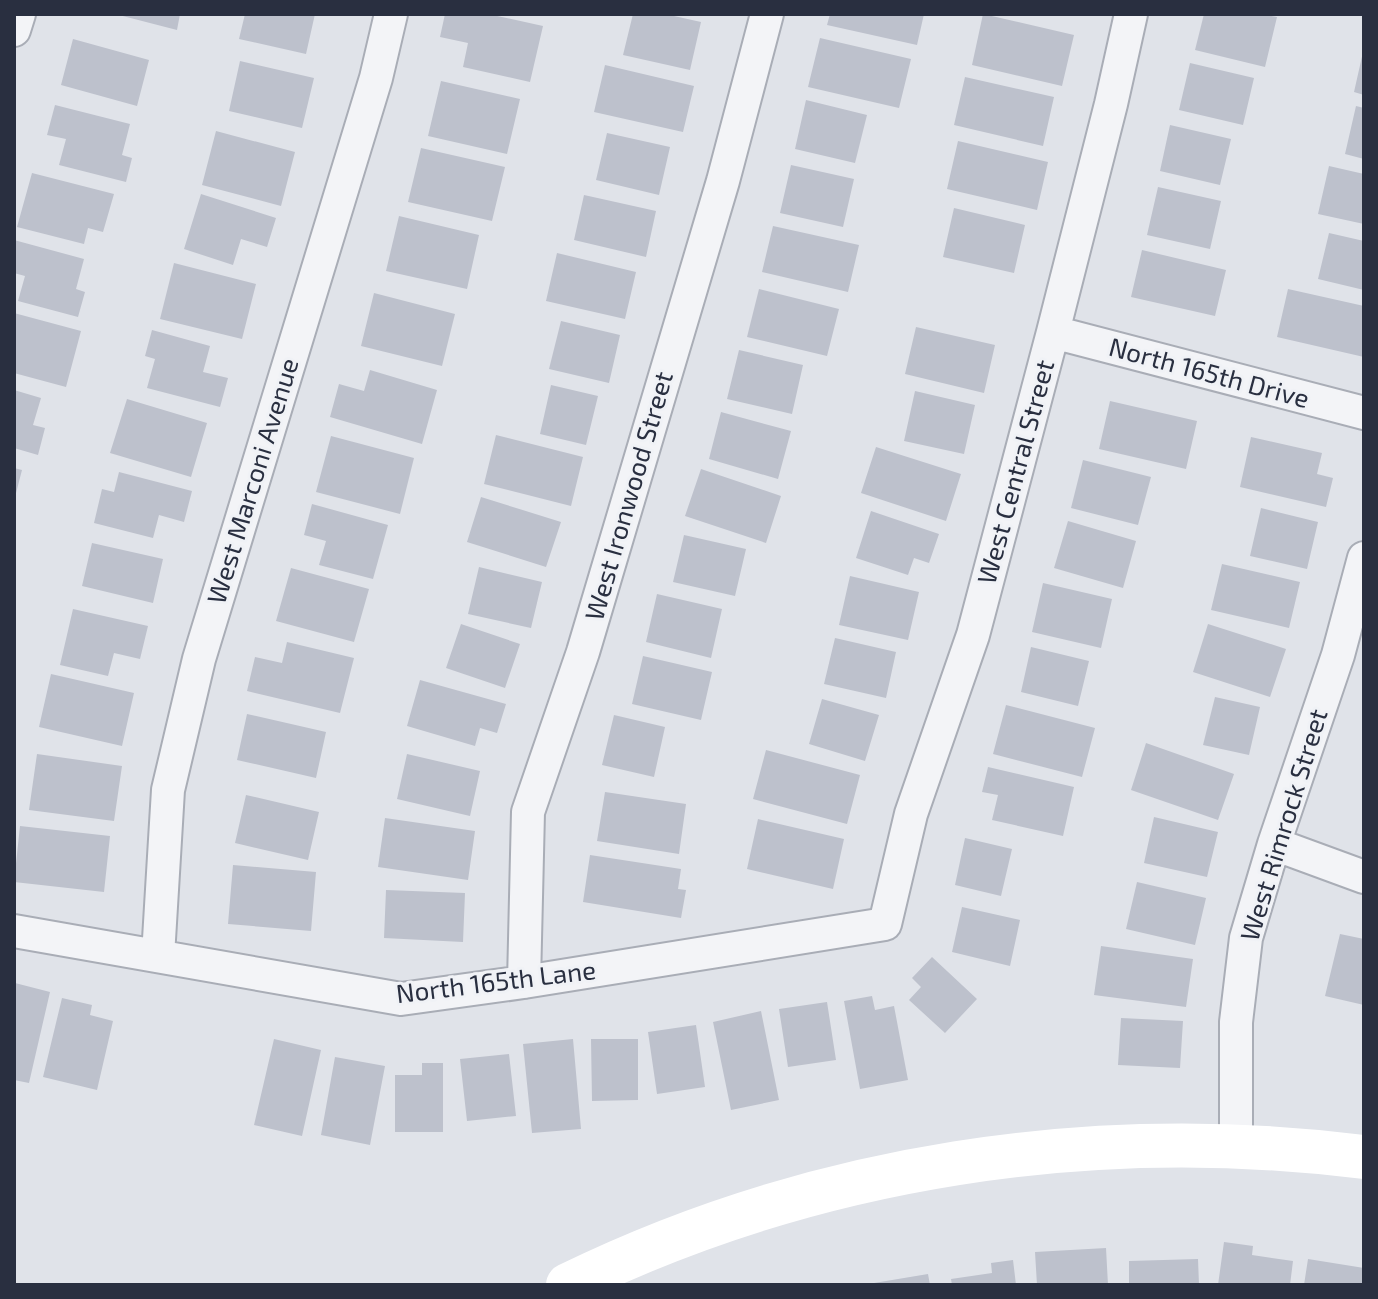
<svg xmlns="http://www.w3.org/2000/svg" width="1378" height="1299" viewBox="0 0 1378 1299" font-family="'Exo 2',sans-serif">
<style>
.building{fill:#bdc1cc}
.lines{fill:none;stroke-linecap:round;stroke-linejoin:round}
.street-casing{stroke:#a9adb6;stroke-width:36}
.street{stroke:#f3f4f7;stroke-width:32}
.secondary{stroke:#fff;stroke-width:44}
.labels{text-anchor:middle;stroke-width:6;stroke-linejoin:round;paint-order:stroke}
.street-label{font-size:26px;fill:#292f40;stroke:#f0f2f6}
</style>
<rect width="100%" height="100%" fill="#e0e3e9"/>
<!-- building -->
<path class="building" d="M115,14H180L177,30Z
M245,14H315L306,54L239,39Z
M445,14H488L543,26L530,82L463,67L468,43L440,37Z
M633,14H665L701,22L690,70L623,55Z
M830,14H924L917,45L827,25Z
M983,14L1074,35L1062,86L972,65Z
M1204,14H1261L1277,17L1265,67L1195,50Z
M820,38L911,59L899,108L808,87Z
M73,39L149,60L137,106L61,85Z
M1363,52H1364V95L1354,92Z
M240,61L314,78L302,128L229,111Z
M1190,63L1254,78L1243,125L1179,110Z
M605,65L694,86L683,132L594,112Z
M965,77L1054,97L1043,146L954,125Z
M441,81L520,99L507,154L428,136Z
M806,100L867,115L855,163L795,149Z
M55,105L130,124L122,155L132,158L126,182L59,165L66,139L47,135Z
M1356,106L1364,108V159L1345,154Z
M1170,125L1231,139L1220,185L1160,171Z
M216,131L295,152L281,206L202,185Z
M607,133L670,147L659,195L596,180Z
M958,141L1048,162L1037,210L947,189Z
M421,148L505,167L492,221L408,202Z
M791,165L854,179L843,227L780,213Z
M1329,166L1364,174V224L1318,214Z
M32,173L114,194L103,232L88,228L84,244L17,227Z
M1158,187L1221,201L1210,249L1147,235Z
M201,194L276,218L267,247L241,239L233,265L184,249Z
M584,195L656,211L646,257L574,240Z
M954,208L1025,225L1014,273L943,257Z
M399,216L479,235L467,289L386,271Z
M773,226L859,245L848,292L762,272Z
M1329,233L1364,241V290L1318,279Z
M14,240L84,259L76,289L85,292L78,317L18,301L25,276L14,273Z
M1142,250L1226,270L1215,316L1131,297Z
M557,253L636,272L625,319L546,301Z
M174,263L256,284L242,339L160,319Z
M759,289L839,309L827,356L747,337Z
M1288,289L1364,306V357L1277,337Z
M374,293L455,314L442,366L361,346Z
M14,313L81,331L66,387L14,373Z
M561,321L620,335L609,383L549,369Z
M916,327L995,345L984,393L905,374Z
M152,330L210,346L203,372L228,378L220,407L147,388L155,359L145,356Z
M739,350L803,365L792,414L727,399Z
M370,370L437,390L422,444L330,417L339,384L364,391Z
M551,385L598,396L586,445L540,434Z
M14,390L41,398L33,425L45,428L38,455L14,448Z
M915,391L975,405L964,454L904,441Z
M127,399L207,423L191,477L110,453Z
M1110,401L1197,421L1186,469L1099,449Z
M721,412L791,431L778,479L709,459Z
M496,435L583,457L571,506L484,484Z
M331,436L414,458L400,514L316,492Z
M1251,437L1322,453L1317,474L1333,478L1326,507L1240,487Z
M876,447L961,474L946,521L861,493Z
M1083,460L1151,477L1138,525L1071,508Z
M14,468L22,470L15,497H14Z
M701,469L781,496L766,543L685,516Z
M119,472L192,491L184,522L159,515L153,538L94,523L102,489L114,492Z
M481,497L561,522L546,567L467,542Z
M312,504L388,525L373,579L319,565L326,541L304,535Z
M1261,508L1318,522L1307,569L1250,556Z
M871,511L939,534L929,563L914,558L908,575L856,558Z
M1068,521L1136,541L1123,588L1054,568Z
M684,535L746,549L735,596L673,582Z
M92,543L163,559L153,603L82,586Z
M1222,564L1300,582L1289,628L1211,610Z
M479,567L542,582L531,628L468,614Z
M291,568L369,589L354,642L276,621Z
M850,576L919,592L908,640L839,625Z
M1043,583L1112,599L1101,648L1032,632Z
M657,594L722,609L711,658L646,642Z
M73,609L148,626L140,659L114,653L108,676L60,665Z
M461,624L520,644L505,688L446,668Z
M1208,624L1286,649L1270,697L1193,672Z
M835,638L896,652L886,698L824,684Z
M287,642L354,658L340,713L247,691L255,657L282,663Z
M1031,647L1089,661L1078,706L1021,692Z
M643,656L712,672L701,720L632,704Z
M51,674L134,693L122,746L39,727Z
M420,680L506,704L497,733L480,728L475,746L407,726Z
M1215,697L1260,707L1249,755L1203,745Z
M822,699L879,715L865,761L809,744Z
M1006,705L1095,728L1082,777L993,754Z
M247,714L326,732L316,778L237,760Z
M614,715L665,727L654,777L602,765Z
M1146,743L1234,774L1218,820L1131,790Z
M766,750L860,775L847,824L753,799Z
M37,754L122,766L114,821L29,810Z
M407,754L480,771L470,816L397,799Z
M988,767L1074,787L1063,836L992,820L998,795L982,792Z
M605,792L686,804L679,854L597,841Z
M246,795L319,812L308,860L235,843Z
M1154,817L1218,832L1207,877L1144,863Z
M385,818L475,831L468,880L378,867Z
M758,819L844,839L833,889L747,869Z
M20,826L110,836L104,892L14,882Z
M965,838L1012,849L1001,896L955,885Z
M590,855L681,869L678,889L686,890L681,918L583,902Z
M233,865L316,872L311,931L228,924Z
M1137,882L1206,898L1195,945L1126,929Z
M386,890L465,893L463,942L384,938Z
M962,907L1020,920L1010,966L952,952Z
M1340,934L1364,939V1005L1325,996Z
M1101,946L1193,959L1186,1007L1094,995Z
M932,957L977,999L945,1033L909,1000L921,987L912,978Z
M15,983L50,992L29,1083L14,1080Z
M872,996L875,1010L894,1006L908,1080L860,1089L844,1001Z
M62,998L92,1005L90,1015L113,1021L97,1090L43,1077Z
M827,1002L836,1060L788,1067L779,1009Z
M761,1011L779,1100L731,1110L713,1022Z
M1121,1018L1183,1021L1180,1068L1118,1065Z
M696,1025L705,1087L657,1094L648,1032Z
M274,1039L321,1050L302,1136L254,1125Z
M573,1039L581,1129L532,1133L523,1044Z
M591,1039H638V1100L592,1101Z
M509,1054L516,1116L467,1121L460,1059Z
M335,1057L385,1066L370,1145L321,1135Z
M422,1063H443V1132H395V1075H422Z
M1224,1242L1253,1246L1252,1255L1293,1261L1290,1285H1218Z
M1106,1248L1108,1285H1037L1035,1252Z
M1198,1259L1199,1285H1129V1261Z
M1308,1259L1364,1268V1285H1304Z
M1013,1260L1016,1285H952L951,1279L992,1273L991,1263Z
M928,1274L930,1285H875L874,1283Z"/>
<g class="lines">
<defs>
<path id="street" d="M14,30L19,14
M1053,332L1364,413
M1274,844L1364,877
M14,931L401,999L524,982L885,924L911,814L973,635L1053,332L1111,104L1131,14
M158,956L168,790L199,659L376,78L391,14
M524,982L528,812L583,652L723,181L767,14
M1236,1145V1022L1246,938L1274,844L1338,655L1364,558"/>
</defs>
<!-- street casing -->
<use href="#street" class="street-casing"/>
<!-- street -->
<use href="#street" class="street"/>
<!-- secondary -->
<path class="secondary" d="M568,1285C814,1165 1093,1123 1364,1157"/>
</g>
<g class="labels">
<!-- street labels -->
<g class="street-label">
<text transform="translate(1209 373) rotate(15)" y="9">North 165th Drive</text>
<text transform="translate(1016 472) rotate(-75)" y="9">West Central Street</text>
<text transform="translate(253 481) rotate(-73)" y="9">West Marconi Avenue</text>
<text transform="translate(629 496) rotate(-74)" y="9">West Ironwood Street</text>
<text transform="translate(1284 825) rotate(-73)" y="9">West Rimrock Street</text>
<text transform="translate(496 982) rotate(-7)" y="9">North 165th Lane</text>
</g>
</g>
<!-- border -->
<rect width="1378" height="1299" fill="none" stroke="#292f40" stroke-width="32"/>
</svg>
